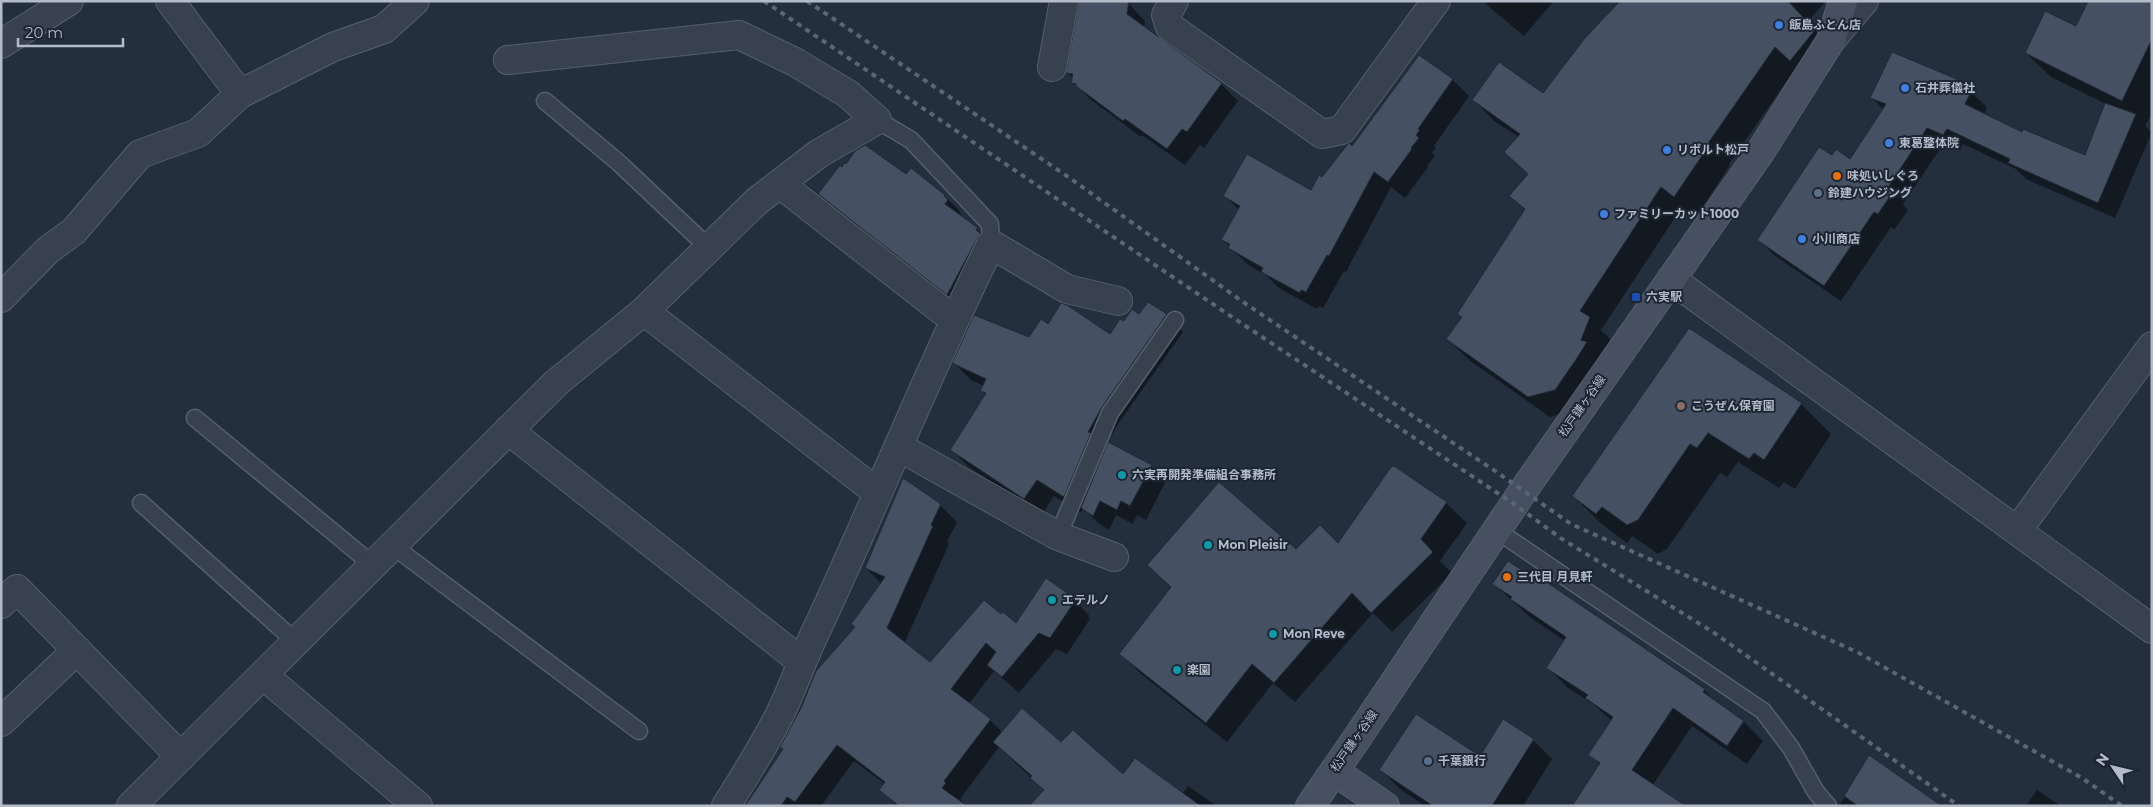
<svg xmlns="http://www.w3.org/2000/svg" width="2153" height="807" viewBox="0 0 2153 807" font-family="Montserrat,'Noto Sans JP',sans-serif">
<style>
.shadow{fill:#0007}
.building{fill:#455162;stroke:#1f2835}
.lines{fill:none;stroke-linecap:round;stroke-linejoin:round}
.lane-casing{stroke:#565f6c;stroke-width:19}
.street-casing{stroke:#565f6c;stroke-width:30}
.secondary-casing{stroke:#565f6c;stroke-width:30}
.lane{stroke:#38414e;stroke-width:16}
.street{stroke:#38414e;stroke-width:28}
.secondary{stroke:#465061;stroke-width:28}
.rail{stroke:#5a6575;stroke-width:4;stroke-dasharray:5 5;stroke-linecap:butt}
.shop-dot{fill:#3f7fe0;stroke:#1d2633;stroke-width:2}
.food-dot{fill:#e8710a;stroke:#1d2633;stroke-width:2}
.service-dot{fill:#5c6f8a;stroke:#1d2633;stroke-width:2}
.transit-dot{fill:#1a4fb4;stroke:#1d2633;stroke-width:2}
.education-dot{fill:#8d6e63;stroke:#1d2633;stroke-width:2}
.culture-dot{fill:#0f9aa8;stroke:#1d2633;stroke-width:2}
.labels{text-anchor:middle;stroke-width:4;stroke-linejoin:round;paint-order:stroke}
.poi-label{font-size:12px;font-weight:bold;fill:#b4bcc9;stroke:#1d2633;text-anchor:start}
.street-label{font-size:12px;fill:#b4bcc9;stroke:#1d2633}
</style>
<rect width="100%" height="100%" fill="#242f3e"/>
<!-- shadow -->
<path class="shadow" d="M1126,1L1145,21L1144,28L1221,84L1238,101L1204,148L1200,145L1185,165L1142,135L1141,137L1090,99L1073,82V78L1067,72Z
M1482,1H1554L1524,36Z
M1622,1H1826L1807,22L1835,51L1812,81L1797,66L1729,164L1730,165L1696,217L1682,207L1601,330L1610,339L1602,359L1576,410L1550,417L1469,360L1448,339L1463,318L1526,210L1511,196L1529,175L1506,152L1519,137L1494,121L1474,100L1544,95Z
M2152,1V113L2145,126L2152,132L2115,218L2026,179L2016,169L1963,144L1960,150L1944,143L1903,204L1908,210L1894,230L1891,227L1841,301L1775,256L1759,240L1832,156L1850,161L1884,110L1872,98L1892,54L1959,81L1987,107L1984,115L2022,134L2085,157L2106,104L2051,77L2026,53L2076,28Z
M1419,56L1453,80L1469,96L1434,146L1436,148L1432,153L1435,156L1427,166L1428,167L1405,198L1391,187L1346,272L1344,271L1323,308L1318,306L1317,309L1279,288L1267,276L1247,264L1223,240L1239,210L1225,196L1311,192L1322,178L1352,148Z
M906,176L944,196L958,209L961,214L960,216L977,229L990,242L961,307L833,207L820,194Z
M1166,315L1183,332L1118,424L1107,443L1151,466L1166,481L1146,520L1137,515L1133,524L1116,515L1109,530L1098,523L1083,508L1081,513L1054,496L1042,515L969,467L952,450L986,395L982,390L984,386L971,380L954,363L1030,339L1048,325L1111,336L1124,323L1139,316Z
M1690,329L1801,404L1831,434L1795,489L1784,482L1779,488L1738,462L1727,477L1720,473L1667,549L1658,554L1632,536L1627,543L1603,525L1573,496Z
M1394,467L1446,503L1467,523L1440,561L1452,573L1392,632L1373,613L1295,702L1273,683L1227,742L1141,674L1121,654L1172,588L1149,565L1297,551L1338,545Z
M940,505L957,522L947,542L949,544L904,644L930,664L1001,616L1016,624L1072,598L1089,615L1088,617L1090,619L1067,654L1056,649L1019,693L994,671L969,704L990,720L1003,733L1061,744L1123,776L1182,794L1188,786L1217,806H1031L1045,791L999,747L960,799L962,800L960,803L965,806H897L881,790L885,784L854,761L821,806H746L784,749L882,584L866,568Z
M1494,584L1704,690L1717,703L1744,722L1763,741L1747,764L1692,726L1653,785L1600,765L1590,754L1612,721L1593,704L1567,687L1548,668L1565,641L1531,618Z
M1533,740L1552,759L1523,806H1425L1400,789L1381,770L1480,758Z
M1869,757L1940,806H1839Z
M2037,790L2061,806H2026Z"/>
<!-- building -->
<path class="building" d="M1079,1H1129L1127,14L1222,83L1187,132L1182,129L1167,149L1125,119L1123,121L1076,86V84L1071,83L1073,74L1066,73Z
M1620,1H1788L1815,30L1790,61L1775,47L1709,142L1710,144L1674,197L1661,187L1580,311L1590,317L1581,340L1587,342L1577,358L1555,390L1528,397L1446,339L1462,317L1457,314L1525,209L1509,196L1528,174L1504,152L1520,134L1472,100L1499,62L1543,93L1585,38Z
M2088,1H2152V39L2122,101L2025,53L2045,11L2076,26Z
M1892,52L1959,80L1958,84L1972,90L1965,104L2022,132L2023,129L2085,155L2105,103L2136,114L2098,203L2008,163L2010,159L1947,129L1943,135L1927,128L1887,189L1893,192L1878,214L1874,212L1824,286L1757,240L1819,147L1832,155L1836,149L1850,159L1886,104L1870,98Z
M1419,55L1453,79L1418,129L1420,130L1416,135L1419,138L1411,148L1412,149L1388,182L1374,172L1329,256L1327,255L1306,292L1301,290L1300,293L1261,272L1263,268L1228,248L1230,244L1221,240L1240,206L1223,196L1247,154L1311,190L1319,175L1322,177L1347,145L1349,143L1352,146Z
M865,145L906,174L911,168L945,195L944,196L948,200L945,204L978,228L976,230L980,233L947,295L818,194L840,165L842,167L844,163L846,164L855,151Z
M1148,302L1167,314L1102,407L1088,432L1091,433L1064,497L1037,480L1024,499L950,450L986,393L980,391L986,379L952,363L974,315L1029,337L1041,319L1048,324L1061,303L1067,305L1110,334L1120,319L1124,321L1132,309L1139,314Z
M1689,328L1802,403L1764,460L1754,453L1749,459L1708,433L1697,448L1690,444L1638,520L1627,525L1602,507L1596,514L1572,496Z
M1108,442L1152,465L1130,506L1121,501L1117,510L1100,501L1093,516L1081,508Z
M1394,466L1447,502L1421,539L1433,552L1371,613L1352,593L1274,683L1252,664L1206,723L1119,654L1171,587L1147,565L1219,482L1296,549L1320,525L1338,543L1391,467Z
M903,478L941,504L931,525L933,526L887,628L930,662L984,600L1001,614L1003,612L1016,623L1046,578L1073,597L1072,599L1075,601L1050,638L1039,633L1002,677L987,665L996,652L986,643L951,689L991,719L944,781L946,783L942,788L967,806H899L879,790L885,782L837,745L795,802L787,797L781,806H745L783,749L780,747L801,708L816,671L855,627L851,624L885,577L865,568Z
M1508,561L1528,574L1530,571L1705,689L1703,692L1744,721L1727,746L1673,708L1632,770L1686,806H1572L1600,763L1588,755L1613,717L1585,698L1588,695L1546,668L1566,637L1510,599L1512,597L1492,584Z
M1022,708L1061,742L1073,730L1123,774L1135,758L1201,806H1029L1044,790L1030,778L1032,776L993,742Z
M1416,714L1480,756L1503,719L1534,739L1492,806H1433L1379,770Z
M1869,755L1942,806H1858L1844,796Z"/>
<g class="lines">
<defs>
<path id="lane" d="M545,101L619,163L709,248
M877,120L911,140L990,224L991,244
M195,418L373,565
M141,503L296,642
M1496,530L1763,711L1791,748L1816,792L1828,806
M1058,536L1110,413L1175,320
M393,546L639,731"/>
<path id="street" d="M170,1L240,94
M1174,1L1166,15L1170,27L1322,134L1342,130L1436,1
M1831,40L1864,1
M1,44L69,1
M1052,67L1064,1
M780,184L953,319
M1671,279L2152,629
M1,298L48,250L74,231L140,154L198,133L240,94L333,47L384,29L415,1
M644,311L878,493
M508,430L802,662
M899,447L1058,536L1114,557
M2017,531L2152,346
M1,604L17,589L181,757
M263,675L418,806
M1,722L77,650
M131,806L556,383L644,311L757,201L818,154L877,120L848,94L795,62L739,35L508,60
M726,806C745,776 764,746 780,714C793,687 803,658 816,631C876,503 928,371 991,244L1067,289L1118,301"/>
<path id="secondary" d="M1334,771L1385,806
M1310,806L1355,741L1523,491L1759,154L1831,40L1843,1"/>
</defs>
<!-- lane casing -->
<use href="#lane" class="lane-casing"/>
<!-- street casing -->
<use href="#street" class="street-casing"/>
<!-- secondary casing -->
<use href="#secondary" class="secondary-casing"/>
<!-- lane -->
<use href="#lane" class="lane"/>
<!-- street -->
<use href="#street" class="street"/>
<!-- secondary -->
<use href="#secondary" class="secondary"/>
<!-- rail -->
<path class="rail" d="M764,1L1235,319L1514,504L1562,539L1713,632L1959,806
M807,1L1064,174L1246,304L1498,473L1571,524L1857,652L2082,778L2122,806"/>
</g>
<!-- markers -->
<g class="shop-dot">
<circle cx="1779" cy="25" r="5"/>
<circle cx="1905" cy="88" r="5"/>
<circle cx="1889" cy="143" r="5"/>
<circle cx="1667" cy="150" r="5"/>
<circle cx="1604" cy="214" r="5"/>
<circle cx="1802" cy="239" r="5"/>
</g>
<g class="food-dot">
<circle cx="1837" cy="176" r="5"/>
<circle cx="1507" cy="577" r="5"/>
</g>
<g class="service-dot">
<circle cx="1818" cy="193" r="5"/>
<circle cx="1428" cy="761" r="5"/>
</g>
<rect class="transit-dot" x="1631" y="292" width="10" height="10" rx="2.5"/>
<circle class="education-dot" cx="1681" cy="406" r="5"/>
<g class="culture-dot">
<circle cx="1122" cy="475" r="5"/>
<circle cx="1208" cy="545" r="5"/>
<circle cx="1052" cy="600" r="5"/>
<circle cx="1273" cy="634" r="5"/>
<circle cx="1177" cy="670" r="5"/>
</g>
<g class="labels">
<!-- poi labels -->
<g class="poi-label">
<text x="1789" y="29">飯島ふとん店</text>
<text x="1915" y="92">石井葬儀社</text>
<text x="1899" y="147">東葛整体院</text>
<text x="1677" y="154">リボルト松戸</text>
<text x="1847" y="180">味処いしぐろ</text>
<text x="1828" y="197">鈴建ハウジング</text>
<text x="1614" y="218">ファミリーカット1000</text>
<text x="1812" y="243">小川商店</text>
<text x="1646" y="301">六実駅</text>
<text x="1691" y="410">こうぜん保育園</text>
<text x="1132" y="479">六実再開発準備組合事務所</text>
<text x="1218" y="549">Mon Pleisir</text>
<text x="1517" y="581">三代目 月見軒</text>
<text x="1062" y="604">エテルノ</text>
<text x="1283" y="638">Mon Reve</text>
<text x="1187" y="674">楽園</text>
<text x="1438" y="765">千葉銀行</text>
</g>
<!-- street labels -->
<g class="street-label">
<text transform="translate(1582 406) rotate(-55)" y="4">松戸鎌ヶ谷線</text>
<text transform="translate(1354 741) rotate(-55)" y="4">松戸鎌ヶ谷線</text>
</g>
</g>
<!-- border -->
<rect width="2153" height="807" fill="none" stroke="#b4bcc9" stroke-width="5"/>
<!-- north arrow -->
<g transform="translate(2113 767) rotate(305)" stroke="#1d2633" stroke-width="4" paint-order="stroke">
<path d="M0-4L9 19L0 12L-9 19Z" fill="#b4bcc9"/>
<text y="-8" font-size="14" font-weight="bold" text-anchor="middle" fill="#b4bcc9">N</text>
</g>
<!-- scale -->
<path d="M18 38v8h105v-8" fill="none" stroke="#b4bcc9" stroke-width="2.5"/>
<text x="25" y="38" font-size="15" fill="#b4bcc9" stroke="#1d2633" stroke-width="4" paint-order="stroke">20 m</text>
</svg>
